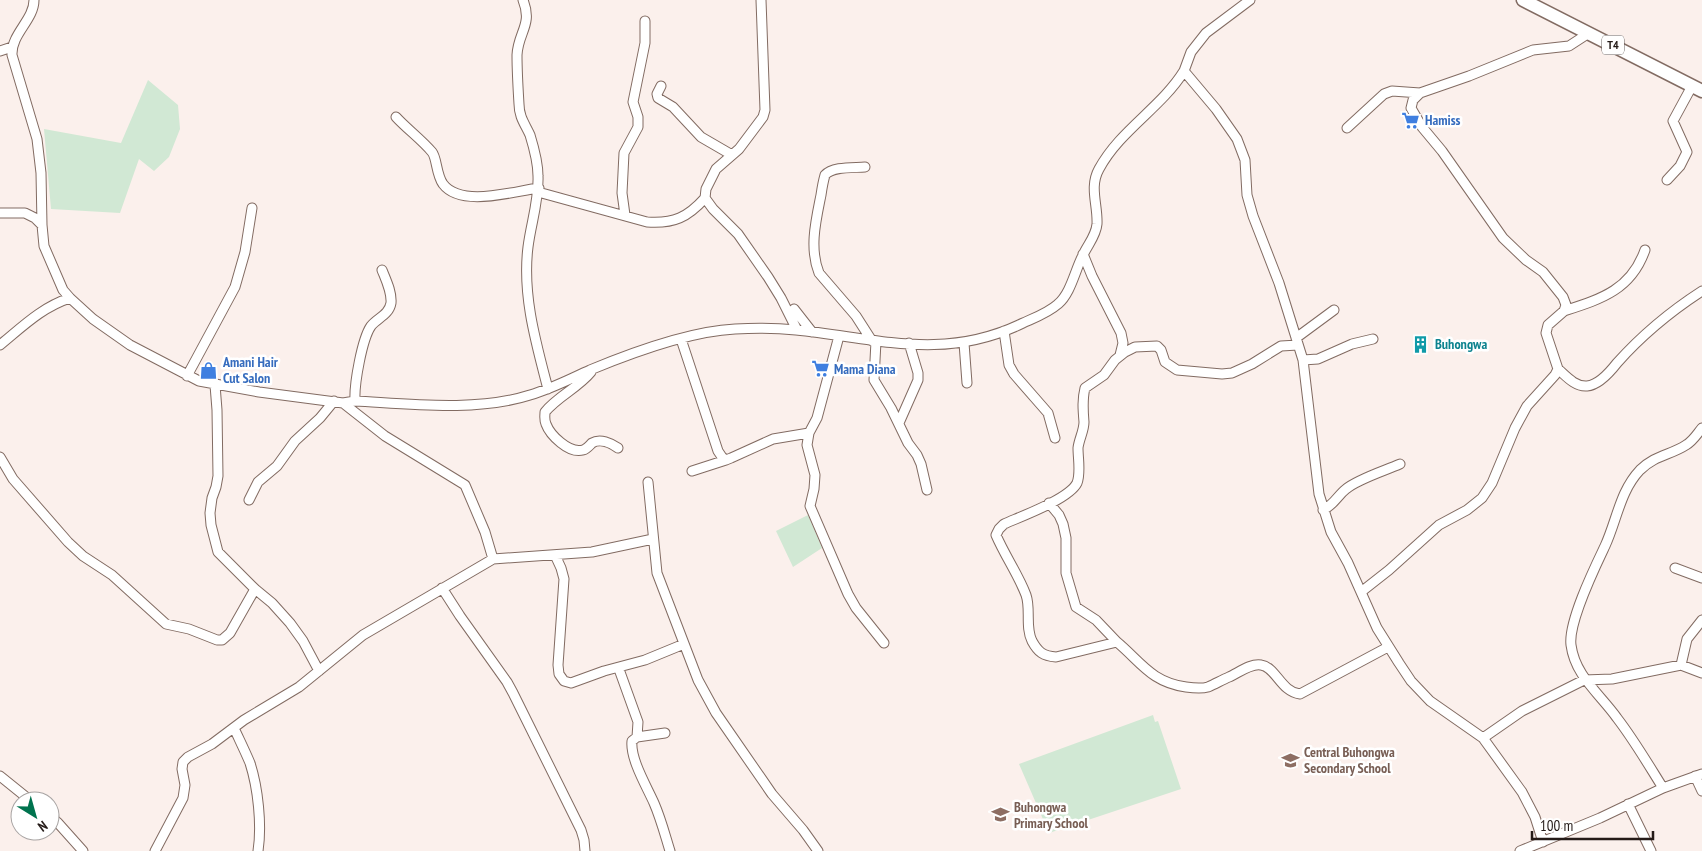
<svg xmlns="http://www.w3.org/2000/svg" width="1702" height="851" viewBox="0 0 1702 851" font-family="'PT Sans Narrow',sans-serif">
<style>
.green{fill:#d1e8d4}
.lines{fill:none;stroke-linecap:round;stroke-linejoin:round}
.minor-casing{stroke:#826b62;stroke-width:11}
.highway-casing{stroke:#826b62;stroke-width:15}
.minor{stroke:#fff;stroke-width:9}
.highway{stroke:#fff;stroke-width:12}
.labels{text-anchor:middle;stroke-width:5;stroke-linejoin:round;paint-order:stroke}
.shield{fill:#fff;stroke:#665f5d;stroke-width:1}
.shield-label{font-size:12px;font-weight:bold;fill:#251b18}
.shop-label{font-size:14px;font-weight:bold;fill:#366cbe;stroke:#fff;text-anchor:start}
.culture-label{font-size:14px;font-weight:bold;fill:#0d838f;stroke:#fff;text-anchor:start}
.education-label{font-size:14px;font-weight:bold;fill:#785e54;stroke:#fff;text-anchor:start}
</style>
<rect width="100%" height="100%" fill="#fbf0ec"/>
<!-- green -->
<path class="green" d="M148,80L178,105L180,129L169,157L154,171L139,159L120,213L51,209L44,129L121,143Z
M808,515L822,548L793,567L776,531Z
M1153,715L1155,722L1158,721L1181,789L1049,833L1019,764Z"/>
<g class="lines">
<defs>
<path id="minor" d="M34,0C34,20 11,34 12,55L37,139L41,173L42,225
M523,0C533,25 518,32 517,55C517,71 518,88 519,104C519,117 525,124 530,135C534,148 538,163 538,176C539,201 531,223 528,247C522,295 536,343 548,389
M761,0L765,110L763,117L739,149L716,169L706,189L705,198L713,209L738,234L768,277L781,298L797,330
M1250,0L1206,33L1191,52L1184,71L1216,109L1237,139L1245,160L1247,195L1253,216L1279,283L1303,360L1319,494L1331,532L1348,563L1377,628L1399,663L1411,681L1430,701L1483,738L1522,792L1535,817L1543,842
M0,51L12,47
M661,86L657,94L658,98L673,107L701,137L732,155
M396,117C407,129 421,139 432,152C437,158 436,174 443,184C461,208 514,191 539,188
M1347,128L1384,94L1392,91L1420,93
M865,167C854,168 833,166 825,175C823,182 822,188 821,195C816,220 809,248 819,273L856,316L872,341
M1667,180L1680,166L1687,152L1673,121L1692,86
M538,192L647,222C674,224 688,217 705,198
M0,213H25L35,218L42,225L44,246L63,290L70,298L93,319L130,345L199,381L259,392L343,403L355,401C410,404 477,412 530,395C551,389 570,379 590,370C631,353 692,331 735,329C755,328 776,328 796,330C877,338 943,362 1023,323C1034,318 1048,313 1058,304C1071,293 1075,270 1083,255C1088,244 1096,236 1097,224C1098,205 1089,187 1099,169C1120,130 1161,108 1184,71
M625,215L622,193L624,153L638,127V117L633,102L645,43V21
M1083,254L1092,276L1121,333L1123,343L1120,355
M794,309L812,332
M1564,311C1601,299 1631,290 1645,250
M1004,331L1009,365L1014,374L1048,413L1055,438
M839,336L817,418L809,433L807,445L815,475L814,489L810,506L848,594L856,608L884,643
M1296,338L1334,310
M681,339L718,451L722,457L726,460L731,458L773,439L809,433
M876,341L874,380L891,408L908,443L917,455L921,464L927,490
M964,343L967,383
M0,345C22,327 42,307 70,298
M1298,345L1281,346L1252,364L1232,373L1222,374L1177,370L1165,362L1161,350L1157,346L1135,347L1125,352L1115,360L1104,375L1085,388C1082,400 1083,410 1084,422C1084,431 1079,439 1078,448C1078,459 1081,473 1077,483C1069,499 1022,516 1004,524L999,529L996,535C1005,556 1018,574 1026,595C1031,609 1025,627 1032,641C1038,652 1043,656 1056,657L1117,642C1141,662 1151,682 1186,687C1193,688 1201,689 1208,687C1215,684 1222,680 1229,677C1238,673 1251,663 1261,665C1276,667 1281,692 1300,694L1388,647
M1303,360L1318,359L1352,344L1373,339
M1558,369C1566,376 1575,387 1587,386C1599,385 1610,372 1617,363C1642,335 1671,311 1702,291
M591,372C578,388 558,396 545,412C545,416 544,419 546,424C550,435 569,454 583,450C587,449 589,446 592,443C600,438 611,443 618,448
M187,376L235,287L245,252L252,208
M215,385L217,410L218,476L216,487L212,498L210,513L211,525L218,552L255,589L272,603L290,623L303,641L319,671
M355,401C354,384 362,339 371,326C377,318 389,315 391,303C392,292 386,280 382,270
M343,403L385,436L465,485L485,532L493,559
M899,423L918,380V373L909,343
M0,457L13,479L68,542L83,556L112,575L166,624L189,629L217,640H222L230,633L255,589
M692,471L726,460
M648,482L657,573L698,680L716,713L772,794L803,830L818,851
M249,500L258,482L277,466L295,441L320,418L334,401
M1049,503L1059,515L1063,524L1066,538V573L1076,607L1096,620L1117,642
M1323,510C1335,504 1337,496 1346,489C1358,479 1384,471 1400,464
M555,555L561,568L564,579L558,665L559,674L564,681L571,683L604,671L645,660L684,644
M1675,568L1702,578
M442,588L460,616L507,682L513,693L581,830L584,840L585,851
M1361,592L1389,570L1439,525L1467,510L1482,498L1492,483L1515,428L1527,406L1555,375L1558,369L1546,333L1548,325L1564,311L1566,305L1563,297L1543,272L1526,260L1503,238L1442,151L1422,127L1411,108L1413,100L1420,93L1469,76L1533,50L1569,46L1589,33
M1681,665L1687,639L1702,620
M620,672L638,722L637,737
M234,728C239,739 245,751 250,763C258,788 262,825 258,851
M665,733L637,737L632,741C630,759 647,787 654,803C661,819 665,835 670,851
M1483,738L1522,711L1584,680L1612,679L1681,665L1702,673
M0,776L31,801
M1695,776L1702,791
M1663,788C1648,764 1634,740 1617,718C1600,694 1575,676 1571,645C1568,622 1595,567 1605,546C1617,520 1620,491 1640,470C1655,455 1671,455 1686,445C1693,441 1697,434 1702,428
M1628,804L1651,851
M50,816L58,823L83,851
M155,851L183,798L185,785L182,769L183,762L188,757L212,744L244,720L299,687L363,635L493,559L592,552L653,539
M1520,851L1600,818L1663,788L1702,774"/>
<path id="highway" d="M1523,0L1702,91"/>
</defs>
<!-- minor casing -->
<use href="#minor" class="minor-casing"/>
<!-- highway casing -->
<use href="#highway" class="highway-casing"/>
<!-- minor -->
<use href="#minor" class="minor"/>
<!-- highway -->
<use href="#highway" class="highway"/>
</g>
<!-- icons -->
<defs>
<symbol id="supermarket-bare" viewBox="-9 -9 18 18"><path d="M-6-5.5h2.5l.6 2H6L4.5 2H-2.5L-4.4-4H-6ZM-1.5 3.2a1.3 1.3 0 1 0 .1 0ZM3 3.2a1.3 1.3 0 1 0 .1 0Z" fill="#3f7fe0" stroke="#fff" stroke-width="2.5" paint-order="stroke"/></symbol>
<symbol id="building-bare" viewBox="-9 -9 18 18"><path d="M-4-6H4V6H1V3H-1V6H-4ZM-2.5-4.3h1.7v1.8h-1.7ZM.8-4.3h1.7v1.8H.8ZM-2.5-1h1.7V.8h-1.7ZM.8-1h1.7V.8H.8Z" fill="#0f9aa8" stroke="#fff" stroke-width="2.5" paint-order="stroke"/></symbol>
<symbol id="shop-bare" viewBox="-9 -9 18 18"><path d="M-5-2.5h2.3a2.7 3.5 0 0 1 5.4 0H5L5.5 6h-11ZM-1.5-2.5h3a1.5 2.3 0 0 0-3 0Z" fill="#3f7fe0" stroke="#fff" stroke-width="2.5" paint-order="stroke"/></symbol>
<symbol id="school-bare" viewBox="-9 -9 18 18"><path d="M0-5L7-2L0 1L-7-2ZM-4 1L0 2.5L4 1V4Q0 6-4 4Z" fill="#8d6e63" stroke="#fff" stroke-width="2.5" paint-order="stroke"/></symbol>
</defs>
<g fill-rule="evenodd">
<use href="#supermarket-bare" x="1398" y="108" width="25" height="25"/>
<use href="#building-bare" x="1408" y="332" width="25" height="25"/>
<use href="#supermarket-bare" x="808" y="356" width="25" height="25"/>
<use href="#shop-bare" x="196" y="358" width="25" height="25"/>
<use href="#school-bare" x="1278" y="748" width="25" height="25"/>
<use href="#school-bare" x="988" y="802" width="25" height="25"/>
</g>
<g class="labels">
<!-- shield labels -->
<rect class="shield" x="1602" y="35.5" width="22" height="19" rx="4"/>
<g class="shield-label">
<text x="1613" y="49">T4</text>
</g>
<!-- shop labels -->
<g class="shop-label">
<text x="1425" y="125">Hamiss</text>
<text x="223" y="367">Amani Hair<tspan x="223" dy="16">Cut Salon</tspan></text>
<text x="834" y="374">Mama Diana</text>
</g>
<!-- culture labels -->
<g class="culture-label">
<text x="1435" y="349">Buhongwa</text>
</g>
<!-- education labels -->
<g class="education-label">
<text x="1304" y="757">Central Buhongwa<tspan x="1304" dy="16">Secondary School</tspan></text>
<text x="1014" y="812">Buhongwa<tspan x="1014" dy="16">Primary School</tspan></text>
</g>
</g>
<!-- north arrow -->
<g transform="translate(35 816) rotate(143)"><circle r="24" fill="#ffffff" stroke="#a8a4a3"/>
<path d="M0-4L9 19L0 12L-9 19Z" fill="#00734e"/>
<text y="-8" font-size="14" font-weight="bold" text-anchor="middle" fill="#251b18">N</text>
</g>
<!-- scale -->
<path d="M1532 831v8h121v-8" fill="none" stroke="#251b18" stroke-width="2.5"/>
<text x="1540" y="831" font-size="15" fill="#251b18" stroke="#ffffff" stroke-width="4" paint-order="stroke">100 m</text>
</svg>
